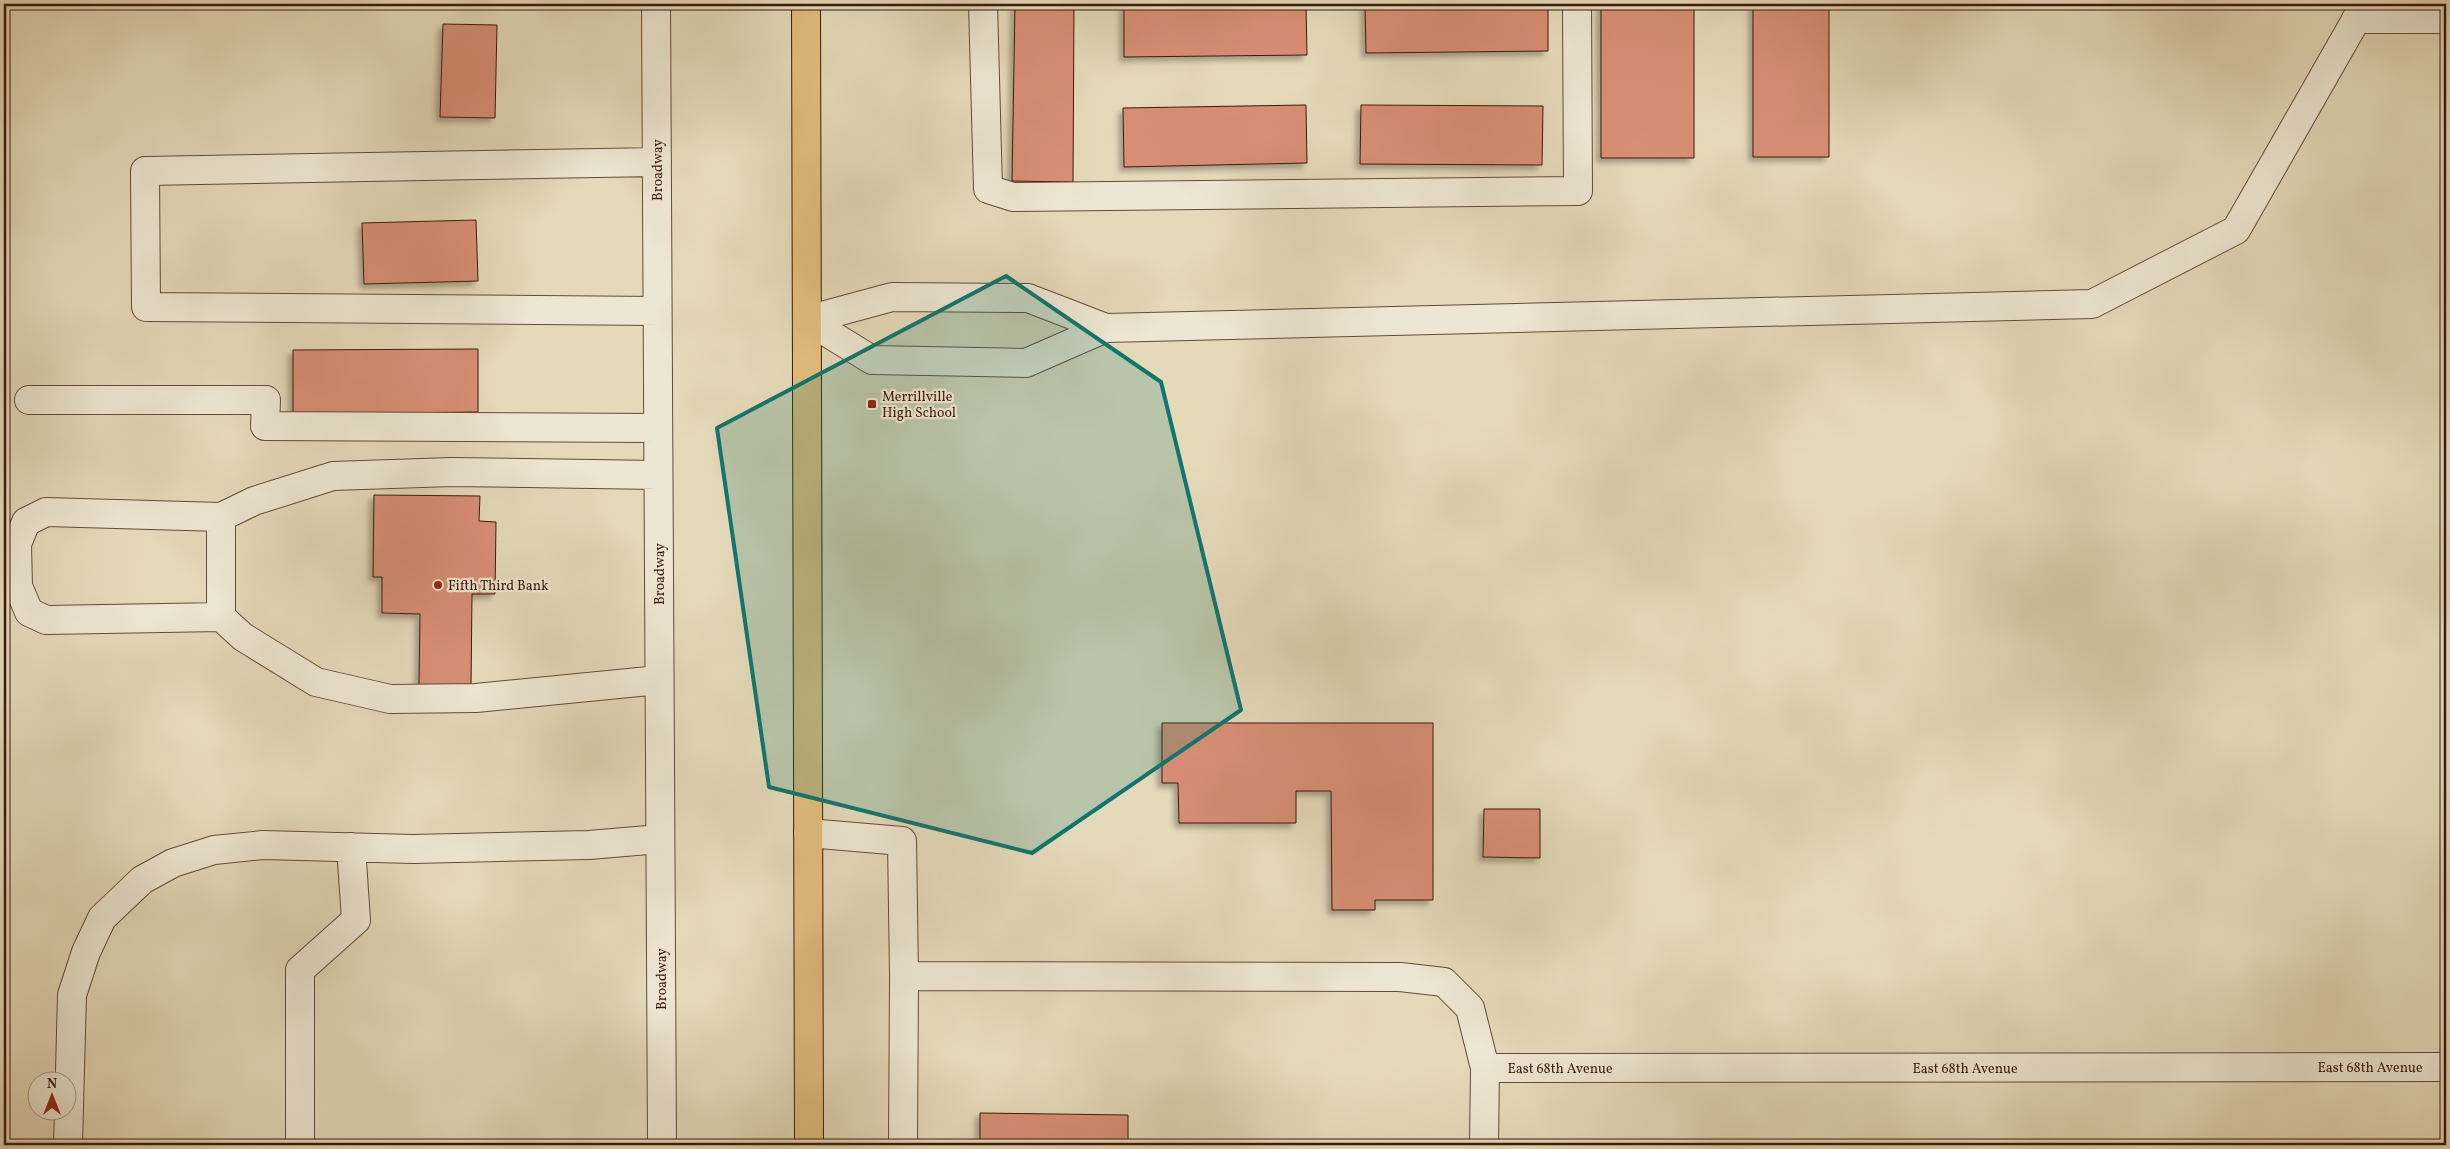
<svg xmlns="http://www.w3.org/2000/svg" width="2450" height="1149" viewBox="0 0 2450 1149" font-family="Vollkorn,serif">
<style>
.building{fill:#d88e75;stroke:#3b1a0c;filter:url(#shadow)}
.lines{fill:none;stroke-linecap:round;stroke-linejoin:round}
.minor-casing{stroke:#654a37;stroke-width:30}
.major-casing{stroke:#3b1a0c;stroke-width:30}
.minor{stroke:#ede6d2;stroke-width:28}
.major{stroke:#e2bc7c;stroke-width:28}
.marked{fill:#0f766e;fill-opacity:0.2;stroke:#0f766e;stroke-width:4;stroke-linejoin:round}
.poi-dot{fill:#8f2418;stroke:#ede6d2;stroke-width:2}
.labels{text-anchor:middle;stroke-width:4.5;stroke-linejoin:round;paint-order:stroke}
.street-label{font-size:14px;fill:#3b1a0c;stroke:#ede6d2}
.poi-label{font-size:14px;fill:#3b1a0c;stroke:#ede6d2;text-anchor:start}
</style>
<defs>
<filter id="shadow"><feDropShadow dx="-4.5" dy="4.5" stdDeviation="2.5" flood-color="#0004"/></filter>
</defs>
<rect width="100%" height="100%" fill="#e4d9b9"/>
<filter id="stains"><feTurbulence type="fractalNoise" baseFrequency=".004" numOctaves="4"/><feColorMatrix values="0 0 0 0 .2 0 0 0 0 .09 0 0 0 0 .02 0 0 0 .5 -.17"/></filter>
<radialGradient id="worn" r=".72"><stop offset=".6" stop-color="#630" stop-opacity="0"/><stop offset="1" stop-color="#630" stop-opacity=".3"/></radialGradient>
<!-- building -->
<path class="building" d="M1015,4H1074L1073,182L1012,181Z
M1124,4H1306L1307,55L1124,57Z
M1365,4H1548V51L1366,53Z
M1601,4H1694V158H1601Z
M1753,4H1829V157H1753Z
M443,24L497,25L495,118L440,117Z
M1306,105L1307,163L1124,167L1123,108Z
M1361,105L1543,106L1542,165L1360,164Z
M476,220L478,281L364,284L362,223Z
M478,349V412L293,414V350Z
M374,495L480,496L479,521L496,522L495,594H472L471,686L419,685L420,614L382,613V577H373Z
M1162,723H1433V900H1375V910H1332L1331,791H1296V823H1179L1178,783H1162Z
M1484,809H1540V858L1483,857Z
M980,1113L1128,1115V1145H980Z"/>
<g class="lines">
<defs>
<path id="minor" d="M656,4L662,1145
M983,4L988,189L1013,197L1578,191L1577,4
M2356,19H2446
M657,162L145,171L146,307L657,311
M807,320L892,297L1028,298L1106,328L2092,304L2236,230L2365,4
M807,320L872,360L1026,363L1106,328
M29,400H266L265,426L658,428
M658,475L452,472L333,476L254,501L221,517L46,512L26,522L17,544L18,586L29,612L46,620L221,617L243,637L316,682L390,699L476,698L659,680
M221,517V617
M808,833L902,841L904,976L1400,977L1444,982L1470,1008L1485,1068L1484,1145
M1485,1068L2446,1067
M68,1145L72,995L86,952L102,918L142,880L173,863L214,850L263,845L413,849L589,845L660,839
M300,1145V970L356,920L351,847
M903,1145L904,976"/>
<path id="major" d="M806,4L809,1145"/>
</defs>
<!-- minor casing -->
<use href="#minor" class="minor-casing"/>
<!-- major casing -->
<use href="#major" class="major-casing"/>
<!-- minor -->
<use href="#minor" class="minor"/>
<!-- major -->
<use href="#major" class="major"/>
</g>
<!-- marked area -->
<path class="marked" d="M1006,276L1161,382L1241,710L1032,853L769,787L717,428Z"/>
<!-- markers -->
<g class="poi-dot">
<rect x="867" y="399" width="10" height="10" rx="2.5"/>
<circle cx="438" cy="585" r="5"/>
</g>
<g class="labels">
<!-- street labels -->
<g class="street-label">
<text transform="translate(657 170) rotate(-90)" y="5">Broadway</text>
<text transform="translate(659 574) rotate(-90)" y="5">Broadway</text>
<text transform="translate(661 979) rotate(-90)" y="5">Broadway</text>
<text x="2370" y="1072">East 68th Avenue</text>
<text x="1560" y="1073">East 68th Avenue</text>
<text x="1965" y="1073">East 68th Avenue</text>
</g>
<!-- poi labels -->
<g class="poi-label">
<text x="882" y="401">Merrillville<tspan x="882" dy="16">High School</tspan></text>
<text x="448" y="590">Fifth Third Bank</text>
</g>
</g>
<!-- margin -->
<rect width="2450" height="1149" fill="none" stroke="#e4d9b9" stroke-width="20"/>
<rect x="5" y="5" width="2440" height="1139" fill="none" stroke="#3b1a0c" stroke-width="2.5"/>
<rect x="10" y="10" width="2430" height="1129" fill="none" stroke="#3b1a0c"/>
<!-- north arrow -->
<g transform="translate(52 1096)"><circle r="24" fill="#ede6d2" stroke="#a69483"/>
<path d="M0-4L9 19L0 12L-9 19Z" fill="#8f2418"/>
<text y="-8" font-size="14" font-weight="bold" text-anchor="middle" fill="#3b1a0c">N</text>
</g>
<rect width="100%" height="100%" filter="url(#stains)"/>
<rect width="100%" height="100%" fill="url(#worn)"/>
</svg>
